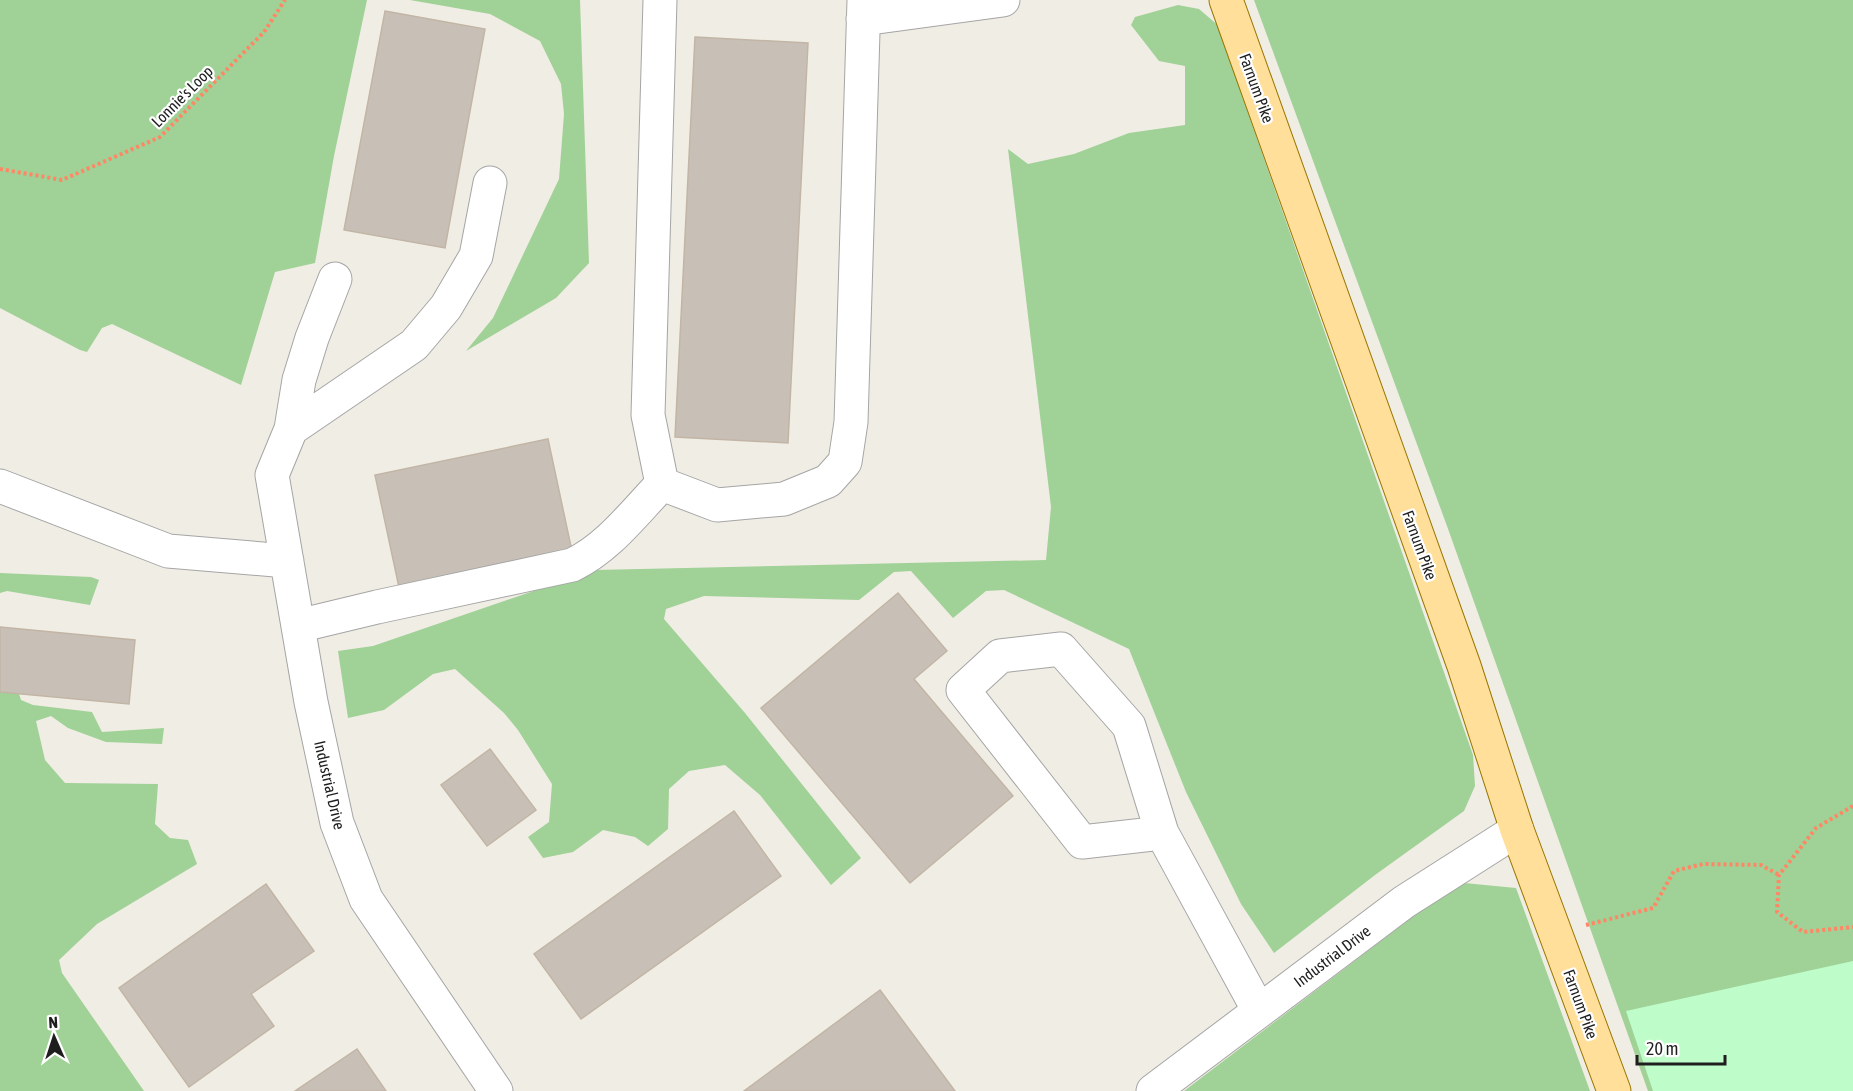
<svg xmlns="http://www.w3.org/2000/svg" width="1853" height="1091" viewBox="0 0 1853 1091" font-family="'Asap Condensed',sans-serif">
<style>
.forest{fill:#a0d196}
.park{fill:#befcca}
.building{fill:#c8c0b6;stroke:#c2b5a5;stroke-width:1.5}
.lines{fill:none;stroke-linecap:round;stroke-linejoin:round}
.minor-casing{stroke:#a5a5a5;stroke-width:35}
.major-casing{stroke:#987700;stroke-width:35}
.path{stroke:#ff8765;stroke-width:4;stroke-dasharray:3 3;stroke-linecap:butt}
.minor{stroke:#fff;stroke-width:33}
.major{stroke:#ffdf99;stroke-width:33}
.labels{text-anchor:middle;stroke-width:4.5;stroke-linejoin:round;paint-order:stroke}
.street-label{font-size:16px;fill:#1e1e1e;stroke:#fff}
</style>
<rect width="100%" height="100%" fill="#f0ede4"/>
<!-- forest -->
<path class="forest" d="M0,0H367L334,156L315,263L275,272L241,385L112,324L102,328L87,352L80,350L0,308Z
M410,0H580L589,263L556,298L466,351L493,318L559,179L564,114L561,84L540,41L490,14Z
M1254,0H1853V1091H1648L1447,526Z
M1178,5L1199,9L1220,27L1242,96L1473,755L1475,786L1464,811L1375,875L1274,953L1241,904L1186,792L1129,649L1004,590L986,591L953,618L911,571L894,572L859,600L704,596L666,609L664,619L745,713L861,858L831,885L760,795L725,765L689,771L669,789L668,829L648,846L635,837L603,830L573,852L543,858L528,837L549,822L552,784L518,730L504,713L455,669L433,674L384,710L348,718L338,651L373,646L595,570L1046,560L1051,507L1008,149L1028,164L1074,154L1129,133L1185,125V66L1159,61L1131,25L1135,17Z
M0,573L91,577L99,580L90,605L7,591L0,593Z
M0,636L21,700L33,705L92,712L102,732L164,728L162,744L106,742L68,728L51,716L36,721L45,760L65,783L158,784L155,824L170,838L188,840L197,864L97,924L59,960L62,973L144,1091H0Z
M1464,883L1516,888L1590,1091H1184L1419,912Z"/>
<!-- park -->
<path class="park" d="M1853,961V1091H1653L1626,1011Z"/>
<!-- building -->
<path class="building" d="M385,11L485,29L445,248L344,230Z
M695,37L808,43L788,443L675,437Z
M548,439L573,556L400,592L375,475Z
M898,593L947,651L914,679L1013,796L910,883L761,708Z
M0,627L135,640L129,704L0,692Z
M490,749L536,810L487,846L441,785Z
M734,811L781,876L581,1019L534,954Z
M266,884L314,951L251,994L274,1026L189,1087L119,988Z
M880,990L955,1091H744Z
M357,1049L386,1091H295Z"/>
<g class="lines">
<defs>
<path id="minor" d="M660,0L648,415L662,484L717,505L784,499L828,481L845,462L851,422L864,0
M863,19L1003,0
M490,183L476,256L446,307L414,345L291,429L272,475L311,702L337,823L366,899L496,1091
M291,429L299,380L312,338L335,279
M0,486L168,551L287,561
M298,626L377,607L572,565C608,548 634,513 662,484
M1162,833L1082,842L963,690L1000,656L1061,649L1129,726L1162,833L1259,1011
M1153,1091L1404,902L1517,830"/>
<path id="major" d="M1226,0L1464,666L1517,830L1614,1091"/>
</defs>
<!-- minor casing -->
<use href="#minor" class="minor-casing"/>
<!-- major casing -->
<use href="#major" class="major-casing"/>
<!-- path -->
<path class="path" d="M0,169L62,180L160,137L264,32L285,0
M1853,806L1816,828L1779,875L1777,912L1803,932L1853,927
M1586,925L1653,908L1674,871L1703,864L1761,865L1779,875"/>
<!-- minor -->
<use href="#minor" class="minor"/>
<!-- major -->
<use href="#major" class="major"/>
</g>
<g class="labels">
<!-- street labels -->
<g class="street-label">
<text transform="translate(1257 88) rotate(70)" y="6">Farnum Pike</text>
<text transform="translate(182 96) rotate(-45)" y="6">Lonnie's Loop</text>
<text transform="translate(1420 545) rotate(70)" y="6">Farnum Pike</text>
<text transform="translate(330 785) rotate(77)" y="6">Industrial Drive</text>
<text transform="translate(1332 956) rotate(-37)" y="6">Industrial Drive</text>
<text transform="translate(1581 1004) rotate(70)" y="6">Farnum Pike</text>
</g>
</g>
<!-- north arrow -->
<g transform="translate(54 1037) rotate(357)" stroke="#ffffff" stroke-width="4.5" paint-order="stroke">
<path d="M0-4.5L10 22L0 15L-10 22Z" fill="#1e1e1e"/>
<text y="-9" font-size="16" font-weight="bold" text-anchor="middle" fill="#1e1e1e">N</text>
</g>
<!-- scale -->
<path d="M1637 1055v9h88v-9" fill="none" stroke="#1e1e1e" stroke-width="3"/>
<text x="1646" y="1055" font-size="18" fill="#1e1e1e" stroke="#ffffff" stroke-width="4.5" paint-order="stroke">20 m</text>
</svg>
